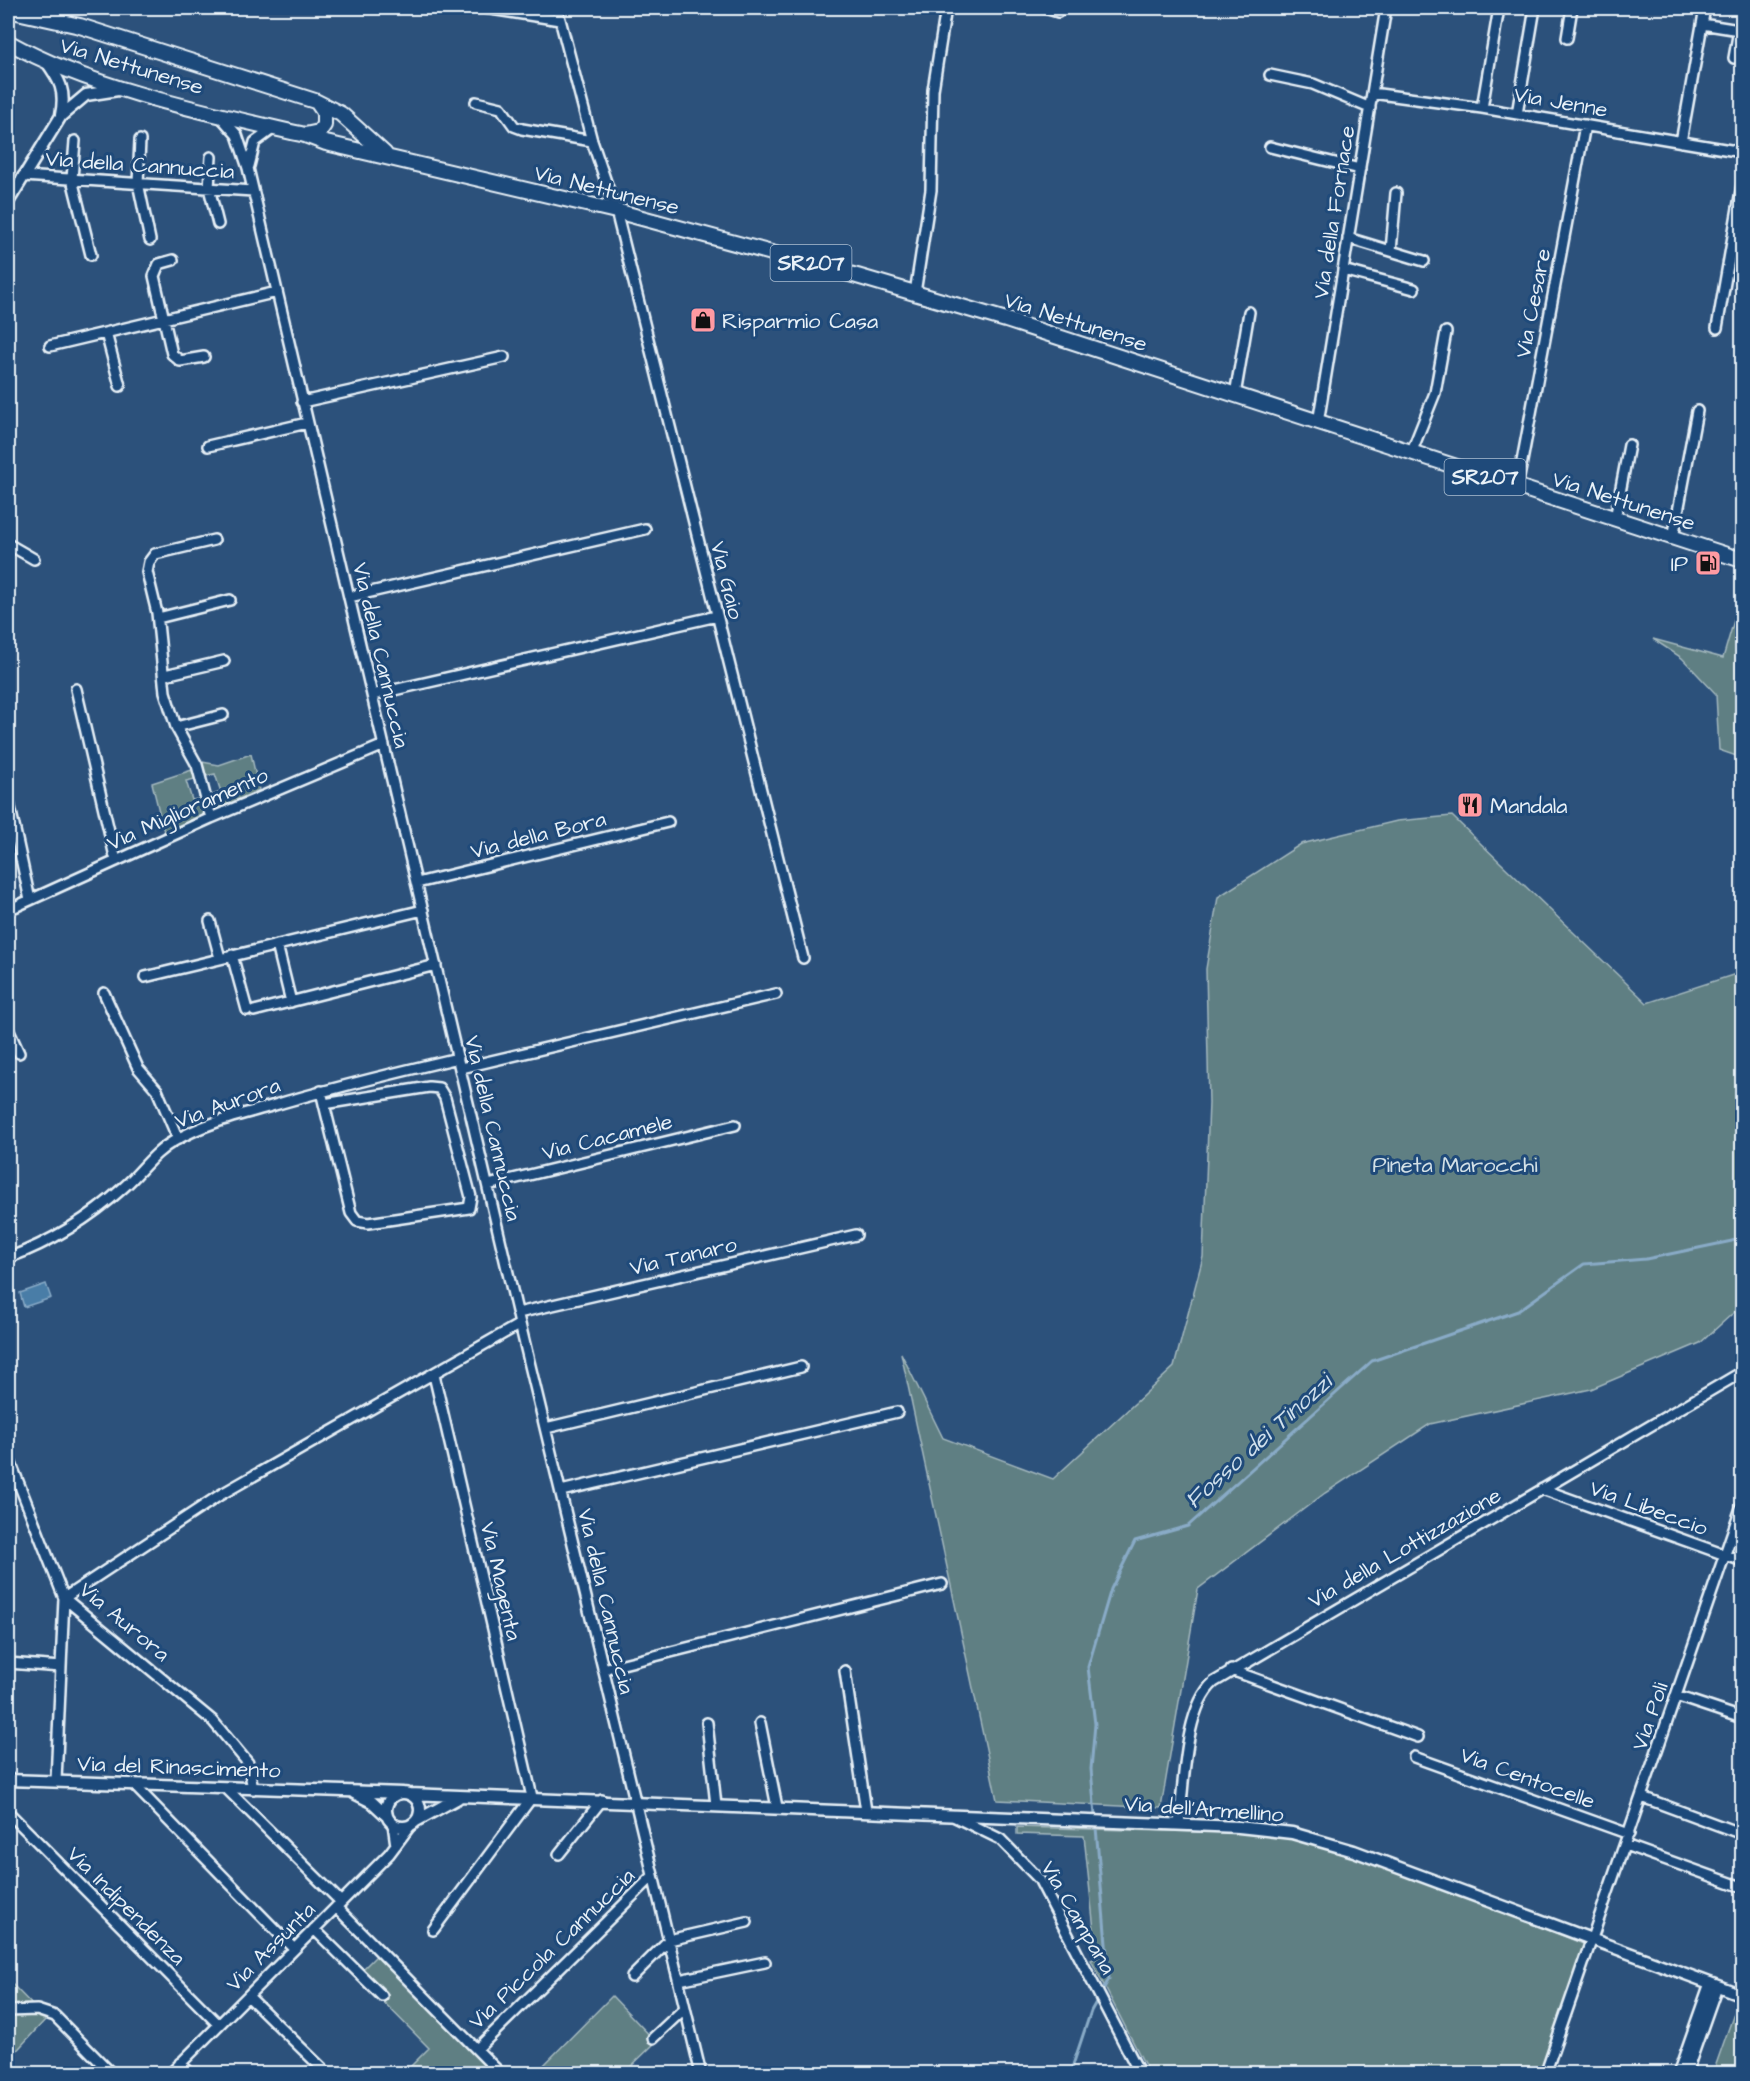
<svg xmlns="http://www.w3.org/2000/svg" width="1750" height="2081" viewBox="0 0 1750 2081" font-family="'Architects Daughter',sans-serif">
<style>
.green{fill:#5f7f83;stroke:#a4b8be;stroke-width:1.5}
.water{fill:#4a7da7;stroke:#89abc7;stroke-width:1.5}
.lines{fill:none;stroke-linecap:round;stroke-linejoin:round}
.stream{stroke:#89abc7;stroke-width:3}
.minor-casing{stroke:#e8f1f8;stroke-width:14}
.tertiary-casing{stroke:#e8f1f8;stroke-width:15}
.primary-casing{stroke:#e8f1f8;stroke-width:18}
.minor{stroke:#1f4a7a;stroke-width:9}
.tertiary{stroke:#1f4a7a;stroke-width:10}
.primary{stroke:#1f4a7a;stroke-width:14}
.labels{text-anchor:middle;stroke-width:6;stroke-linejoin:round;paint-order:stroke}
.shield{fill:#1f4a7a;stroke:#acbfd2;stroke-width:1.5}
.shield-label{font-size:21px;font-weight:bold;fill:#e8f1f8}
.street-label{font-size:22px;fill:#e8f1f8;stroke:#1f4a7a}
.poi-label{font-size:22px;fill:#e8f1f8;stroke:#1f4a7a;text-anchor:start}
.park-label{font-size:22px;fill:#d3e0e6;stroke:#1f4a7a}
.water-label{font-size:24px;font-style:italic;fill:#d0e0ec;stroke:#1f4a7a}
</style>
<rect width="100%" height="100%" fill="#2c517b"/>
<filter id="ink" filterUnits="userSpaceOnUse"><feTurbulence type="fractalNoise" baseFrequency=".0167" numOctaves="2"/><feDisplacementMap in="SourceGraphic" scale="12" xChannelSelector="R" yChannelSelector="G"/><feConvolveMatrix kernelMatrix="1 2 1 2 8 2 1 2 1" color-interpolation-filters="sRGB"/></filter>
<g filter="url(#ink)">
<!-- green -->
<path class="green" d="M1742,593V758L1719,750L1716,694L1682,658L1653,639L1723,658Z
M251,754L259,790L214,810L210,796L221,792L215,774L206,776L202,762L219,765Z
M192,770L195,779L186,781L192,800L199,799L204,814L164,832L152,783Z
M1452,816L1647,1003L1742,972V1305L1700,1343L1591,1389L1430,1424L1325,1493L1198,1589L1161,1808L997,1800L901,1353L943,1438L1053,1479L1174,1367L1203,1257L1209,1103L1206,969L1218,897L1301,844L1397,821Z
M1017,1827L1278,1834L1355,1852L1586,1945L1540,2073H1149L1091,1960L1097,1958L1084,1836L1017,1834Z
M377,1955L497,2073H404L429,2048L357,1975Z
M8,1980L46,2019L8,2060V1993L11,1989Z
M612,1996L656,2042L624,2073L535,2074Z
M1737,2005L1742,2007V2073H1713Z"/>
<!-- water -->
<path class="water" d="M46,1284L51,1298L24,1307L20,1293Z"/>
<g class="lines">
<!-- stream -->
<path class="stream" d="M1070,2074L1091,2011L1109,1979L1091,1769L1095,1724L1088,1667L1111,1589L1135,1541L1188,1526L1372,1361L1518,1311L1584,1264L1646,1259L1732,1241L1742,1236"/>
<defs>
<path id="minor" d="M47,8L62,18
M484,8L560,20
M557,8L592,141L616,211L803,958
M1045,8L1058,12
M1702,24L1739,30L1734,58
M1567,38L1572,8
M1270,75L1313,84L1370,108
M1372,93L1482,108L1742,152
M476,102L501,108L514,126L522,129L592,141
M1482,108L1499,8
M1517,114L1535,8
M221,117L237,135L248,168L520,1324L701,2074
M140,140L138,183L150,240
M75,141L72,179L91,255
M1681,142L1705,8
M1270,147L1360,169
M211,157L209,188L218,224
M249,166L255,142L274,128
M23,176L253,191
M1348,238L1424,261
M1391,251L1396,193
M173,260L159,264L154,276L172,354L180,361L204,357
M1343,270L1414,289
M915,293L931,190L933,90L946,8
M1717,328L1742,185
M106,333L120,386
M50,346L277,292
M1235,395L1249,312
M302,402L504,357
M1318,423L1386,8
M208,446L307,423
M1411,453L1435,393L1446,332
M1517,488L1585,125
M1615,519L1629,445
M1673,538L1697,411
M8,544L34,559
M349,597L645,529
M158,618L230,600
M165,675L224,661
M76,689L116,861
M372,695L717,616
M176,727L223,715
M8,798L30,900
M211,818L197,765L176,727L165,692L157,613L147,572L149,562L155,554L214,540
M417,883L668,822
M8,910L211,818L384,745
M210,921L220,958
M277,945L291,1002
M232,955L247,1010
M145,977L423,910
M104,993L138,1068L157,1090L178,1139
M254,1011L436,965
M8,1029L19,1053
M461,1068L776,994
M321,1091L324,1104L351,1213L357,1221L368,1223L469,1208L471,1197L445,1098L439,1088L429,1087L324,1104
M488,1185L735,1125
M8,1258C51,1242 90,1218 124,1187C141,1172 154,1152 174,1141C203,1124 236,1116 268,1107C331,1088 394,1073 458,1058
M518,1313L856,1235
M546,1428L801,1367
M8,1456L64,1598L213,1721L248,1763L253,1789
M1542,1489L1742,1561
M561,1491L897,1412
M64,1598L220,1495L520,1324
M8,1663L61,1667
M603,1669L942,1584
M1231,1670L1418,1737
M845,1671L866,1811
M1676,1696L1742,1718
M707,1723L716,1805
M760,1723L777,1807
M1414,1757L1629,1834
M56,1781L64,1598
M133,1784L294,1949
M226,1788L341,1902
M1642,1797L1742,1834
M8,1812L219,2025
M955,1817L1000,1839L1039,1879L1140,2074
M393,1824L396,1845
M1179,1824C1184,1785 1184,1708 1214,1682L1742,1372
M1625,1845L1742,1887
M559,1854L602,1800
M336,1907L501,2074
M314,1929L382,1996
M433,1930L532,1797L434,1375
M632,1977L669,1940L747,1922
M679,1980L765,1962
M248,1996L328,2074
M8,2011L37,2010L55,2016L112,2074
M653,2038L685,2008
M477,2049L653,1876
M180,2063L191,2074
M170,2074L389,1854L410,1826
M1545,2074L1742,1505
M1678,2074L1710,1983
M1686,2074L1717,1986"/>
<path id="tertiary" d="M46,61C60,80 66,91 61,115
M8,202L61,116L86,95L118,90
M8,1780L403,1793
M386 1810a17 17 0 1 1 34 0a17 17 0 1 1-34 0Z
M354,1793L372,1802L387,1816
M409,1794L1239,1827L1292,1833L1354,1851L1742,1995
M416,1821L458,1798"/>
<path id="primary" d="M8,10L80,26L315,101L341,114L385,154
M8,42C94,90 209,113 305,135L326,143L616,211L857,276L1006,320L1742,560
M305,135L319,132L324,125V112L317,102"/>
</defs>
<!-- minor casing -->
<use href="#minor" class="minor-casing"/>
<!-- tertiary casing -->
<use href="#tertiary" class="tertiary-casing"/>
<!-- primary casing -->
<use href="#primary" class="primary-casing"/>
<!-- minor -->
<use href="#minor" class="minor"/>
<!-- tertiary -->
<use href="#tertiary" class="tertiary"/>
<!-- primary -->
<use href="#primary" class="primary"/>
</g>
</g>
<!-- icons -->
<defs>
<symbol id="shop-square" viewBox="-11 -11 22 22"><rect x="-9" y="-9" width="18" height="18" rx="4" fill="#ff9aa2" stroke="#1f4a7a"/><path d="M-5-2.5h2.3a2.7 3.5 0 0 1 5.4 0H5L5.5 6h-11ZM-1.5-2.5h3a1.5 2.3 0 0 0-3 0Z" fill="#111"/></symbol>
<symbol id="fuel-square" viewBox="-11 -11 22 22"><rect x="-9" y="-9" width="18" height="18" rx="4" fill="#ff9aa2" stroke="#1f4a7a"/><path d="M-5.5-6h7V0h2V4h1.3V-2.5L3-4.5l.8-.8L6-3V5H2.5V1h-1V6h-7ZM-4.2-4.7v3.2H.2V-4.7Z" fill="#111"/></symbol>
<symbol id="restaurant-square" viewBox="-11 -11 22 22"><rect x="-9" y="-9" width="18" height="18" rx="4" fill="#ff9aa2" stroke="#1f4a7a"/><path d="M-5-6h1v4h1v-4h1v4h1v-4h1v5L-1.5 .5V6h-2V.5L-5-1ZM5-6V6H3V1.5H1.5Q1.5-4 5-6Z" fill="#111"/></symbol>
</defs>
<g fill-rule="evenodd">
<use href="#shop-square" x="688" y="305" width="30" height="30"/>
<use href="#fuel-square" x="1693" y="548" width="30" height="30"/>
<use href="#restaurant-square" x="1455" y="790" width="30" height="30"/>
</g>
<g class="labels">
<!-- shield labels -->
<g class="shield">
<rect x="770.5" y="245" width="81" height="36" rx="4.5"/>
<rect x="1444.5" y="459" width="81" height="36" rx="4.5"/>
</g>
<g class="shield-label">
<text x="811" y="270">SR207</text>
<text x="1485" y="484">SR207</text>
</g>
<!-- street labels -->
<g class="street-label">
<text transform="translate(132 65) rotate(17)" y="8">Via Nettunense</text>
<text transform="translate(1561 101) rotate(10)" y="8">Via Jenne</text>
<text transform="translate(140 164) rotate(4)" y="8">Via della Cannuccia</text>
<text transform="translate(607 189) rotate(14)" y="8">Via Nettunense</text>
<text transform="translate(1333 212) rotate(-81)" y="8">Via della Fornace</text>
<text transform="translate(1532 303) rotate(-79)" y="8">Via Cesare</text>
<text transform="translate(1076 321) rotate(18)" y="8">Via Nettunense</text>
<text transform="translate(1624 500) rotate(18)" y="8">Via Nettunense</text>
<text transform="translate(728 580) rotate(76)" y="8">Via Gaio</text>
<text transform="translate(382 655) rotate(77)" y="8">Via della Cannuccia</text>
<text transform="translate(187 808) rotate(-24)" y="8">Via Miglioramento</text>
<text transform="translate(538 834) rotate(-14)" y="8">Via della Bora</text>
<text transform="translate(227 1102) rotate(-20)" y="8">Via Aurora</text>
<text transform="translate(494 1128) rotate(77)" y="8">Via della Cannuccia</text>
<text transform="translate(607 1136) rotate(-14)" y="8">Via Cacamele</text>
<text transform="translate(683 1255) rotate(-13)" y="8">Via Tanaro</text>
<text transform="translate(1649 1507) rotate(20)" y="8">Via Libeccio</text>
<text transform="translate(1404 1547) rotate(-30)" y="8">Via della Lottizzazione</text>
<text transform="translate(502 1581) rotate(77)" y="8">Via Magenta</text>
<text transform="translate(607 1601) rotate(77)" y="8">Via della Cannuccia</text>
<text transform="translate(125 1621) rotate(40)" y="8">Via Aurora</text>
<text transform="translate(1649 1716) rotate(-71)" y="8">Via Poli</text>
<text transform="translate(179 1766) rotate(2)" y="8">Via del Rinascimento</text>
<text transform="translate(1528 1777) rotate(20)" y="8">Via Centocelle</text>
<text transform="translate(1204 1808) rotate(4)" y="8">Via dell'Armellino</text>
<text transform="translate(127 1905) rotate(45)" y="8">Via Indipendenza</text>
<text transform="translate(1079 1917) rotate(60)" y="8">Via Campana</text>
<text transform="translate(270 1946) rotate(-45)" y="8">Via Assunta</text>
<text transform="translate(551 1948) rotate(-44)" y="8">Via Piccola Cannuccia</text>
</g>
<!-- poi labels -->
<g class="poi-label">
<text x="722" y="328">Risparmio Casa</text>
<text x="1688" y="571" text-anchor="end">IP</text>
<text x="1490" y="813">Mandala</text>
</g>
<!-- park labels -->
<g class="park-label">
<text x="1455" y="1172">Pineta Marocchi</text>
</g>
<!-- water labels -->
<g class="water-label">
<text transform="translate(1258 1441) rotate(-42)" y="8">Fosso dei Tinozzi</text>
</g>
</g>
<!-- margin -->
<rect width="1750" height="2081" fill="none" stroke="#1f4a7a" stroke-width="30"/>
<rect x="15" y="15" width="1720" height="2051" fill="none" stroke="#e8f1f8" stroke-width="2" filter="url(#ink)"/>
</svg>
